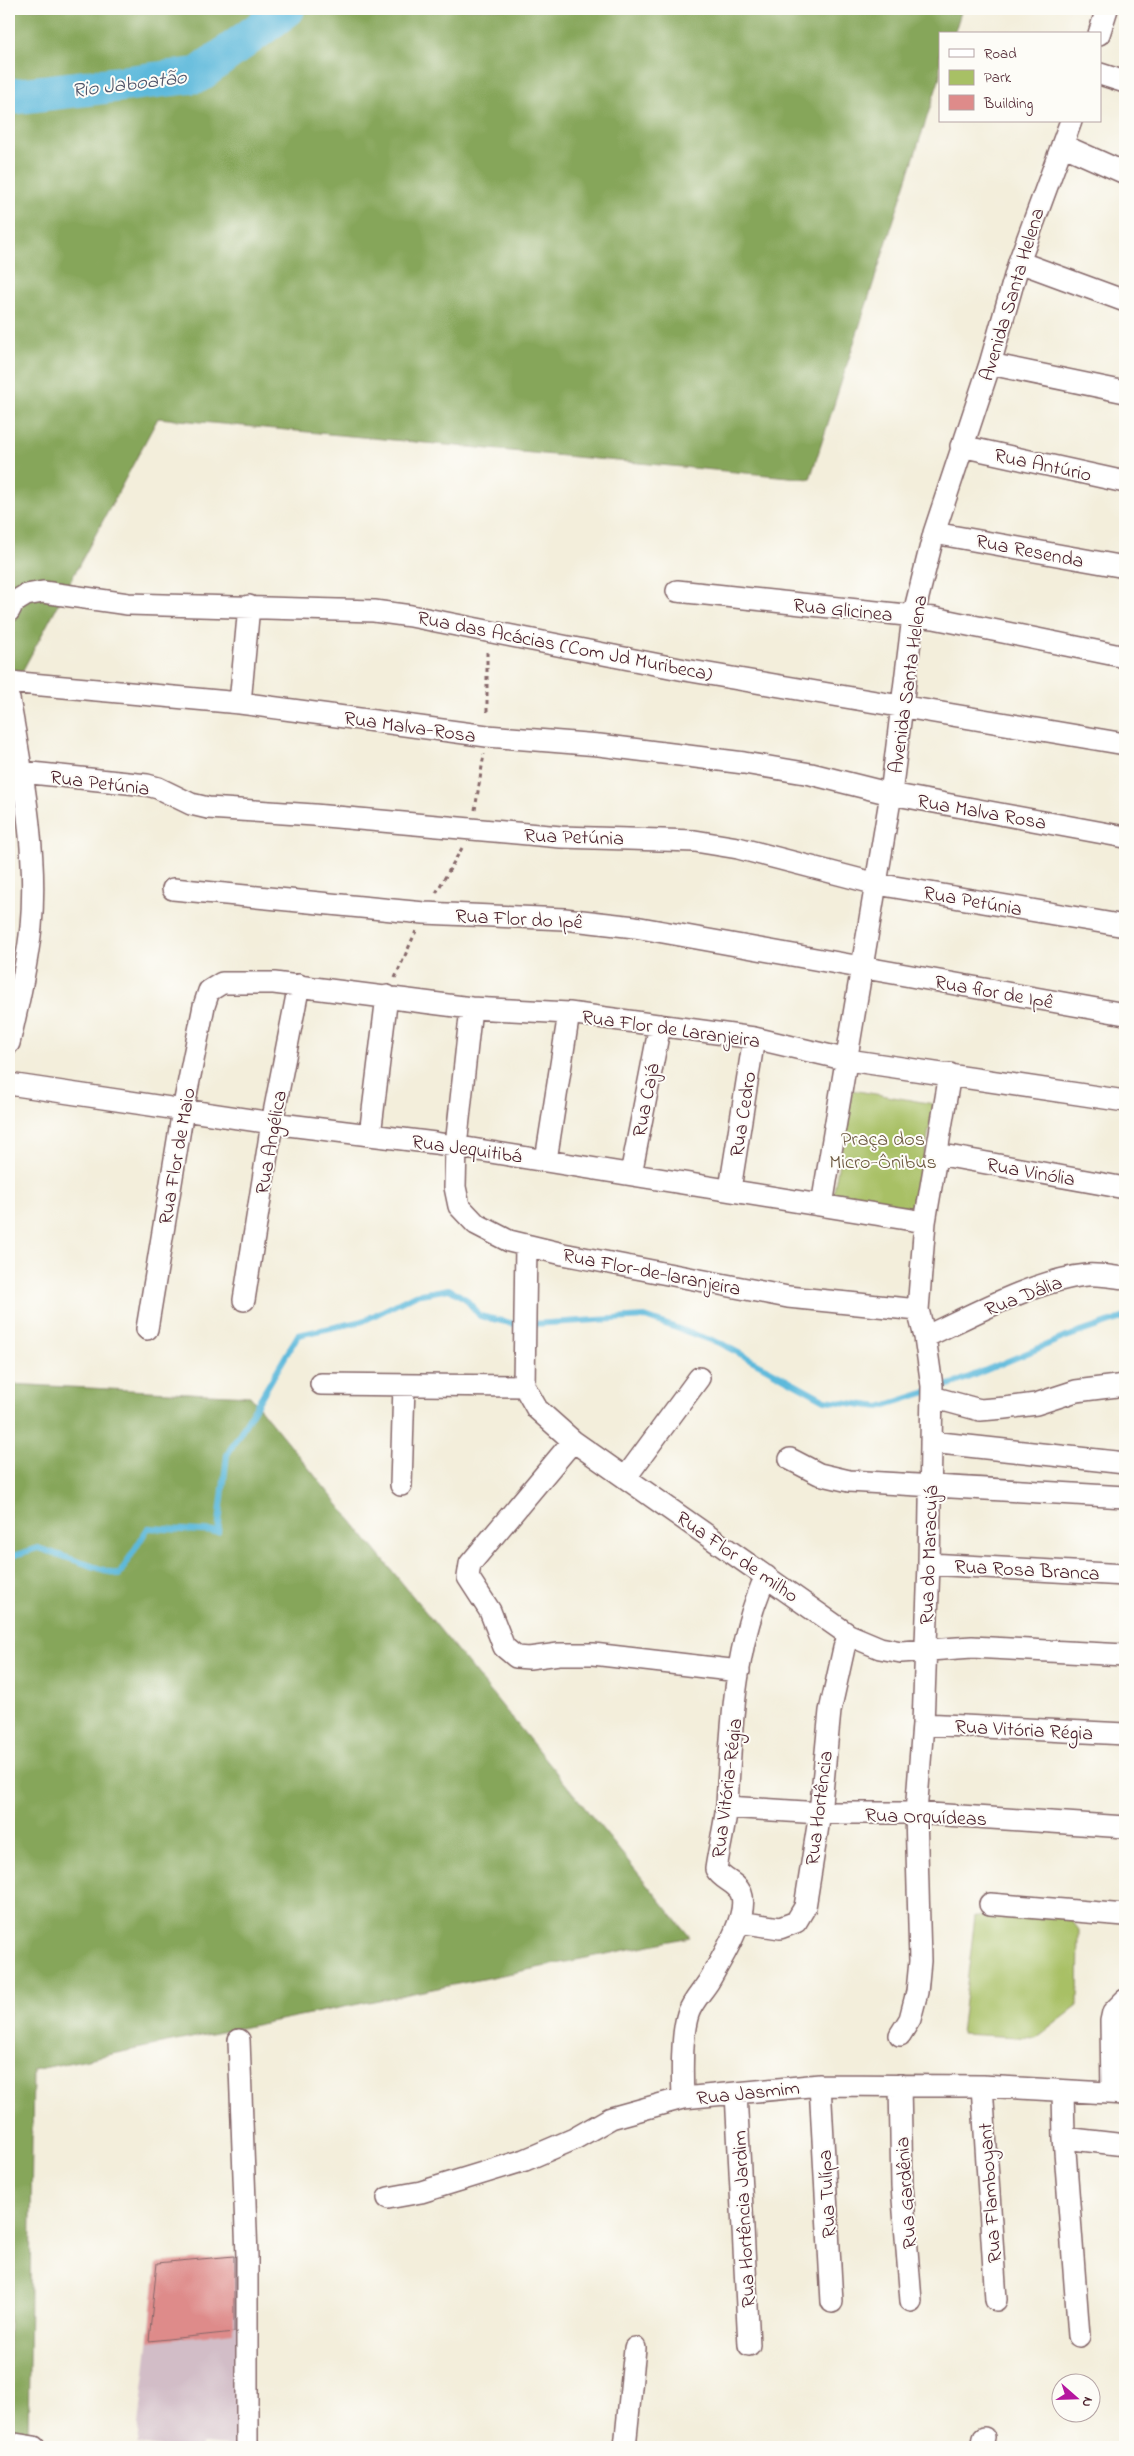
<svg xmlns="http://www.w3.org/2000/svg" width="1134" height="2456" viewBox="0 0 1134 2456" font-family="'Indie Flower',sans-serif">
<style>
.industrial{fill:#d2bdc7}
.green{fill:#a8c065;stroke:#797048}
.forest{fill:#86a65a;stroke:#686242}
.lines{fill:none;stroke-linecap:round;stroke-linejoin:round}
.stream{stroke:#5db9db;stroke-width:6}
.river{stroke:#5db9db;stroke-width:36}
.building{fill:#de8b8a}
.minor-casing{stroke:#856769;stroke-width:24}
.path{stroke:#856769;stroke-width:3;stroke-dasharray:4 4;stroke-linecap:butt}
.minor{stroke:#fff;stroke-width:21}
.labels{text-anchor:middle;stroke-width:4;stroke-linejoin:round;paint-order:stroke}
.street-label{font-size:20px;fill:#4a1f2b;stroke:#fdfcf7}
.park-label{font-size:20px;fill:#6b573f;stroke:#fdfcf7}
.water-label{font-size:21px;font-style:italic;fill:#515569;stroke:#fdfcf7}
</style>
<rect width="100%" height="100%" fill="#fdfcf7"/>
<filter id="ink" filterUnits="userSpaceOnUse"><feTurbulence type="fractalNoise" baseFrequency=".02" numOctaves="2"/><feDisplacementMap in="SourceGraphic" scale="10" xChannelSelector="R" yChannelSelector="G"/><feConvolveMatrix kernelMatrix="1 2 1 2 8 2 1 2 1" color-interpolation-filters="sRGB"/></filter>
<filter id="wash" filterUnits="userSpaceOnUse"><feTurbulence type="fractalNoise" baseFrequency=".0096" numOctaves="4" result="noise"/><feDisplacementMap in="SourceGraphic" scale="20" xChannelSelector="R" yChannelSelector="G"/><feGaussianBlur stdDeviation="1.12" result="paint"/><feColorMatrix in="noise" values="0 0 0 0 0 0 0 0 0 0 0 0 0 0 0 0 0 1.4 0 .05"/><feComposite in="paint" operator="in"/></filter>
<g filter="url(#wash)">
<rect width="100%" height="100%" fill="#f3eedb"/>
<!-- industrial -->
<path class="industrial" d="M243,2256L242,2447L203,2444L201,2447H163L137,2444L157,2263Z"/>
<!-- green -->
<path class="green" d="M852,1090L934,1104L914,1208L833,1196Z
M975,1916L1070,1918L1079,1930L1078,2006L1036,2038L961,2034Z"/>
<!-- forest -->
<path class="forest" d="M9,9H962L954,34H940V77L810,479L158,418L9,696Z
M9,1384L250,1396L690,1937L33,2070L28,2441L9,2438Z"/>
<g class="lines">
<!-- stream -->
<path class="stream" d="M533,1324L645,1317L722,1344L825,1400L880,1407L955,1383L1063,1338L1125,1317
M9,1557L38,1548L119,1575L148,1528L218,1532L227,1455L298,1335L363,1321L415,1295L449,1289L466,1299L480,1316L519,1325"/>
<!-- river -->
<path class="river" d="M9,97L198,75L287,9"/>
</g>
<g id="blocks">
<!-- building -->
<path class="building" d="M234,2256V2332L149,2341L157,2263Z"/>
</g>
</g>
<g filter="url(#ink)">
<use href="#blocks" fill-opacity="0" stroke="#856769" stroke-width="1"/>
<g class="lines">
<defs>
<path id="minor" d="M1099,34L1107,9
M1100,74L1125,82
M1062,145L1125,173
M1019,262L1125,301
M990,364L1125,392
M961,446L1125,482
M934,533L1125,567
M677,591L934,618L1125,657
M9,611L13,603L26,595L43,592L128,604L374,611L411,616L685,670L1125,744
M9,682L240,703L487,736L599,745L744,763L811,774L891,794L1125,837
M9,699C22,773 38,851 31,927C27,966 18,1005 9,1043
M240,703L249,606
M22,772L147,785L158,788L191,804L208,808L314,815L561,837L695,841L738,848L877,884L1125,926
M173,889L424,913L564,919L635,927L1125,1014
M471,1008L456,1146L455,1187L459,1206L476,1224L509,1241L563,1254L788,1297L918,1310
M9,1084L272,1123L435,1143L925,1222
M370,1135L387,996
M937,1154L1125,1188
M546,1160L569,1013
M631,1174L660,1025
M730,1189L754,1038
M822,1205L891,794L913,617L934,533L990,364L1019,262L1071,121
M526,1245L524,1386L537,1409L573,1441L849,1635L880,1648L901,1652L972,1647L1125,1655
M244,1300L272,1123L299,985
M147,1329L183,1110L204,1006L209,991L222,983H274L471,1008L569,1013L754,1038L848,1060L1125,1101
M925,1337C972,1315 1035,1280 1087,1275C1099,1274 1113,1277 1125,1278
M321,1384L524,1386
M932,1397L980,1410L1005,1408L1036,1404L1076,1391L1125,1385
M573,1441L470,1564L468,1577L490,1611L504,1647L516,1657L529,1658L559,1654H593L739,1671
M931,1442L1125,1463
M790,1459L819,1474L849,1481L1125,1497
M626,1477L699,1378
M401,1485L404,1385
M929,1564L1125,1575
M923,1724L1125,1734
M727,1807L820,1813H916L1125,1827
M990,1904L1125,1915
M739,1922L780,1928L796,1922L805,1907L820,1813L830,1711L844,1648L849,1635
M900,2035L910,2019L917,1992L920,1961L916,1813L923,1724L929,1564L932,1386L925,1337L918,1310L925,1222L950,1074
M239,2040L247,2257V2447
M820,2085L832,2302
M900,2085L902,2186L911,2301
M982,2086L996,2300
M1063,2091L1064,2138L1079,2336
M736,2093L749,2345
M1112,2093L1111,2021L1113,2012L1125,2000
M683,2098C682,2074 681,2036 688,2014C692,2002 702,1992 709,1981C720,1961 750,1915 741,1893C736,1882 722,1880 716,1869C719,1848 725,1826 727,1805C731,1731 734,1644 766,1576
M1064,2138L1125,2145
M388,2198L421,2192L525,2160L574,2139L611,2118L683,2098L820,2085L982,2086L1125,2094
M9,2443L34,2447
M625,2447L635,2348
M982,2447L984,2438"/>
</defs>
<!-- minor casing -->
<use href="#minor" class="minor-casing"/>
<!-- path -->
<path class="path" d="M487,652V716
M475,810L484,754
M436,893L462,848
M395,978L416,931"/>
<!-- minor -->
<use href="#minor" class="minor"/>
</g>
</g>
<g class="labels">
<!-- street labels -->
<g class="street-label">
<text transform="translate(1011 294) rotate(-73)" y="7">Avenida Santa Helena</text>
<text transform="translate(1043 464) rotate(12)" y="7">Rua Antúrio</text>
<text transform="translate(1030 550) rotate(11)" y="7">Rua Resenda</text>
<text transform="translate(843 609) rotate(6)" y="7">Rua Glicinea</text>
<text transform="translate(565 645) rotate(11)" y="7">Rua das Acácias (Com Jd Muribeca)</text>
<text transform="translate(907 684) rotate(-82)" y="7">Avenida Santa Helena</text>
<text transform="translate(410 726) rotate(8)" y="7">Rua Malva-Rosa</text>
<text transform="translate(100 782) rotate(7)" y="7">Rua Petúnia</text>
<text transform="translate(982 811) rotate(10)" y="7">Rua Malva Rosa</text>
<text transform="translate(574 836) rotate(2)" y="7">Rua Petúnia</text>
<text transform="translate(973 900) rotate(10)" y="7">Rua Petúnia</text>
<text transform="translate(519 918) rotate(3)" y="7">Rua Flor do Ipê</text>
<text transform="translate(994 991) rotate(10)" y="7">Rua flor de Ipê</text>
<text transform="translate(671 1028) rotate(8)" y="7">Rua Flor de Laranjeira</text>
<text transform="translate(645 1100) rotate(-79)" y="7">Rua Cajá</text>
<text transform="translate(742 1114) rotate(-81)" y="7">Rua Cedro</text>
<text transform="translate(270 1142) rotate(-80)" y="7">Rua Angélica</text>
<text transform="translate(467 1148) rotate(8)" y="7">Rua Jequitibá</text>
<text transform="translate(176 1156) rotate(-80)" y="7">Rua Flor de Maio</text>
<text transform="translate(1031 1171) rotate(10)" y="7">Rua Vinólia</text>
<text transform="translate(652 1271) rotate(11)" y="7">Rua Flor-de-laranjeira</text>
<text transform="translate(1023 1295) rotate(-21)" y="7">Rua Dália</text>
<text transform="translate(928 1555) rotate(-88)" y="7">Rua do Maracujá</text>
<text transform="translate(738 1556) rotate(35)" y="7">Rua Flor de milho</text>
<text transform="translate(1027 1569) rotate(3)" y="7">Rua Rosa Branca</text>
<text transform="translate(1024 1729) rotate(3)" y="7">Rua Vitória Régia</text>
<text transform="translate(726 1788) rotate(-83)" y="7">Rua Vitória-Régia</text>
<text transform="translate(818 1808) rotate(-83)" y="7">Rua Hortência</text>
<text transform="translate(926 1816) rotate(2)" y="7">Rua Orquídeas</text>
<text transform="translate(748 2092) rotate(-6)" y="7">Rua Jasmim</text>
<text transform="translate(905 2193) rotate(-94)" y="7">Rua Gardênia</text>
<text transform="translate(989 2193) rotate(-94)" y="7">Rua Flamboyant</text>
<text transform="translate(826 2194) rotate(-93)" y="7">Rua Tulípa</text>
<text transform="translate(743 2219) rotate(-93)" y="7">Rua Hortência Jardim</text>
</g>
<!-- park labels -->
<g class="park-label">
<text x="883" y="1145">Praça dos<tspan x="883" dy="23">Micro-Ônibus</tspan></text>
</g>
<!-- water labels -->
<g class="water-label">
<text transform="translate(129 83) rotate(-7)" y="7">Rio Jaboatão</text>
</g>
</g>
<!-- margin -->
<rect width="1134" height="2456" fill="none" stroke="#fdfcf7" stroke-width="30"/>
<!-- legend -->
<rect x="939" y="32" width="162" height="90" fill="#fdfcf7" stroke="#b5a4a5"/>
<rect x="949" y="49" width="25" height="8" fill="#ffffff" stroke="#b5a4a5"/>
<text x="984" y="58" font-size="15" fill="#4a1f2b">Road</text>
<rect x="949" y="70" width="25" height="15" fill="#a8c065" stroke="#b5a4a5"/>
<text x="984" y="82" font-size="15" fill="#4a1f2b">Park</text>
<rect x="949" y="95" width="25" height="15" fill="#de8b8a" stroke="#b5a4a5"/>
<text x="984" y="108" font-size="15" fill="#4a1f2b">Building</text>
<!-- north arrow -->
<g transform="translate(1076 2398) rotate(110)"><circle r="24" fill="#fdfcf7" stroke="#b5a4a5"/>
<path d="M0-4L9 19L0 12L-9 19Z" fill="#b5179e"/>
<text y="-8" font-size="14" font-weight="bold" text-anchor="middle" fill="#4a1f2b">N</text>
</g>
</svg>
